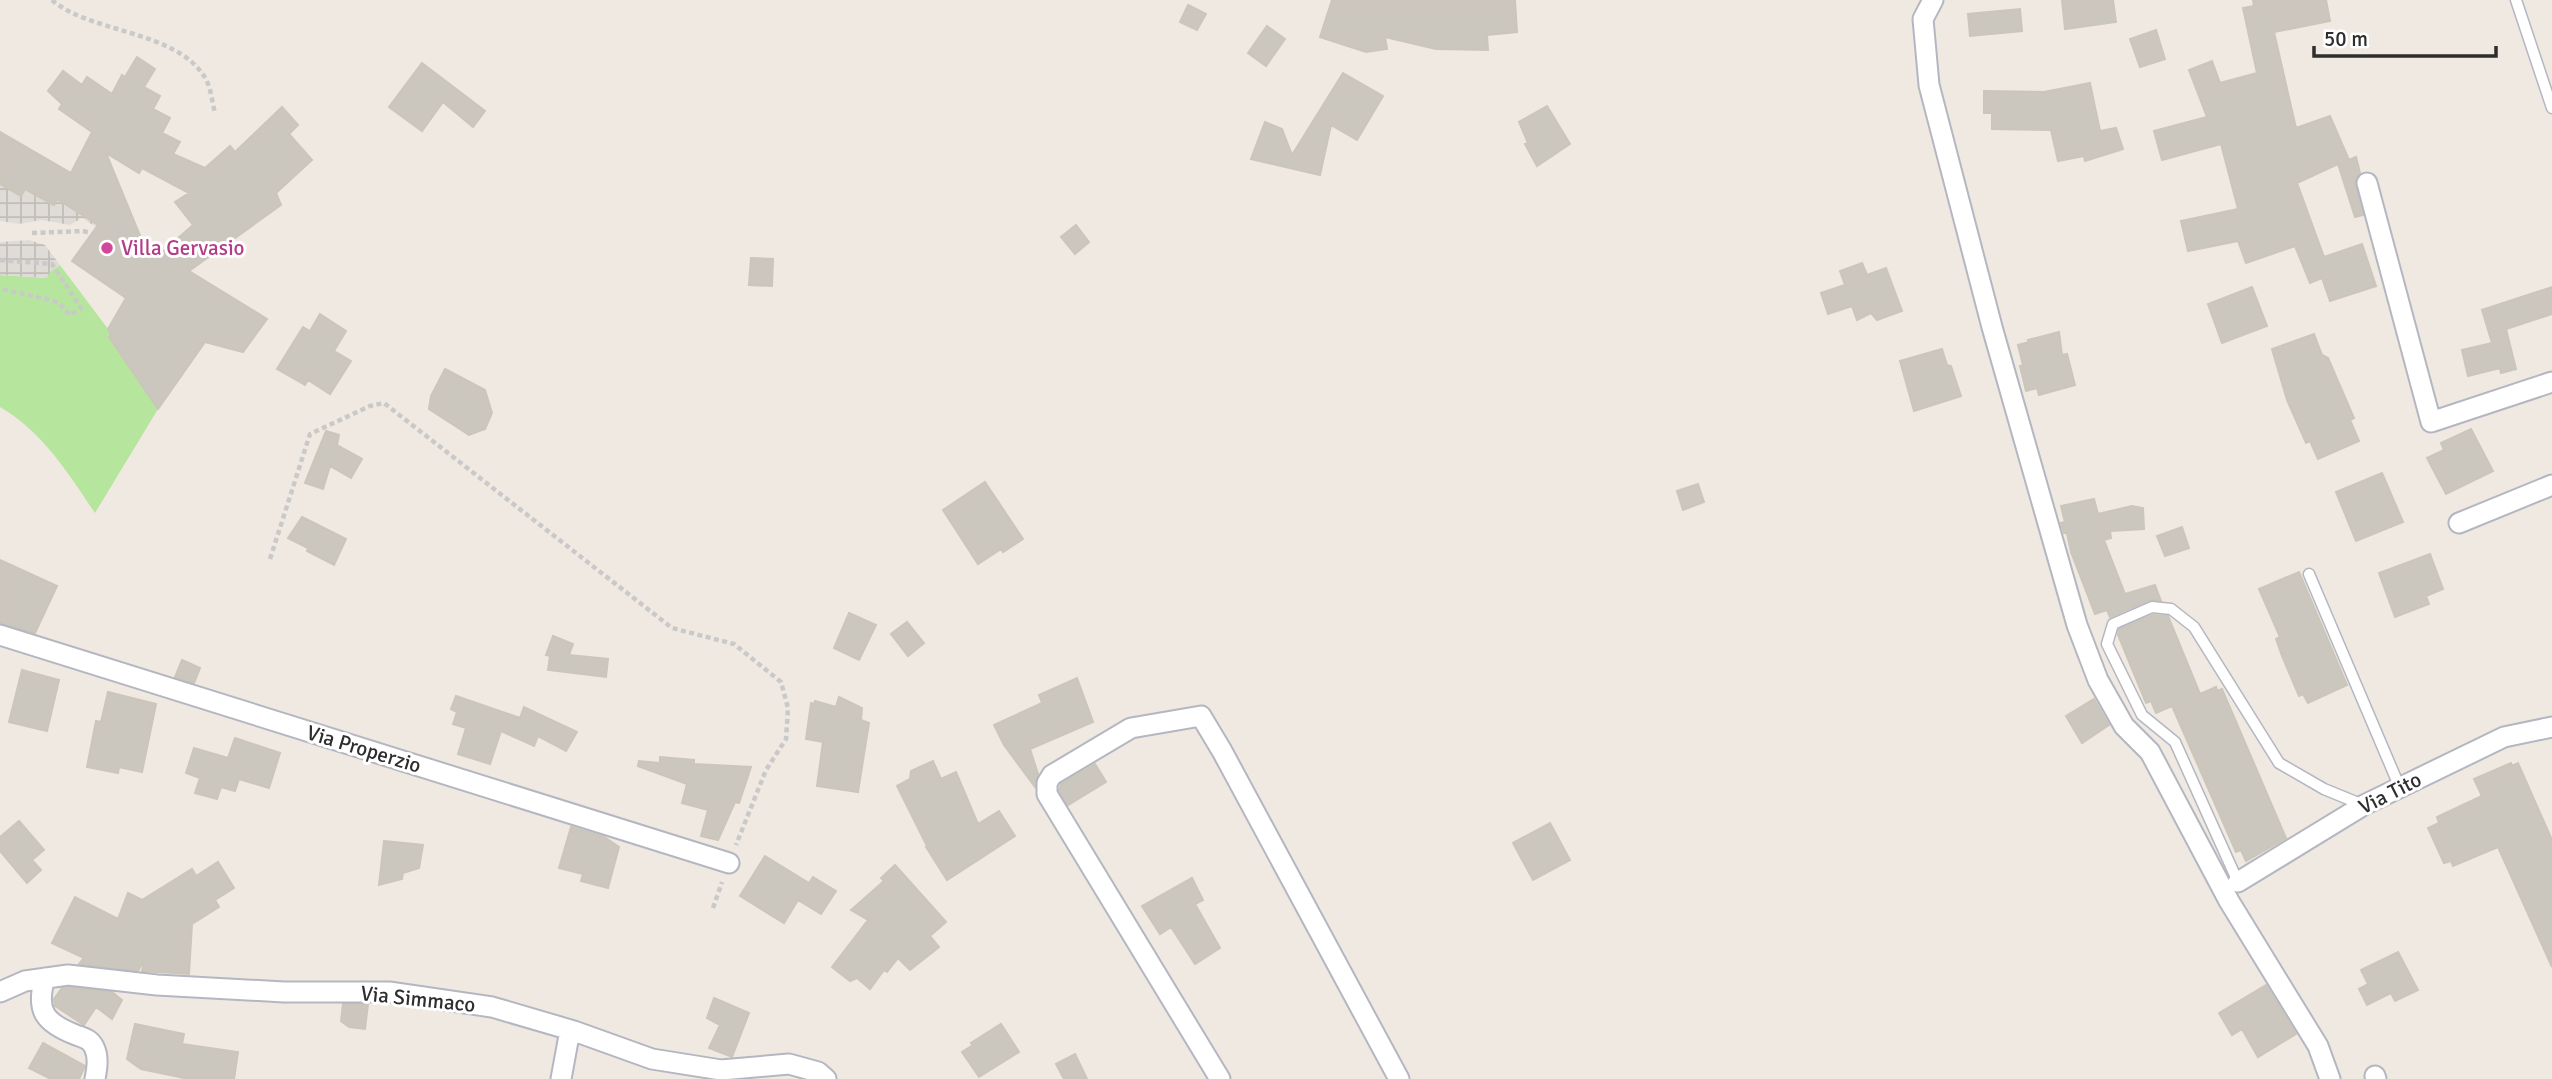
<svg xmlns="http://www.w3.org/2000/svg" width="2552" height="1079" viewBox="0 0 2552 1079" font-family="Signika,sans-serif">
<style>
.garden{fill:#b6e59e}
.plaza{fill:url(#plaza-grid)}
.building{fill:#cbc7bf;stroke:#cbc5ba;stroke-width:2;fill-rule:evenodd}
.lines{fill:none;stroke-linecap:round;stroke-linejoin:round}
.service-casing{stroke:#b4b7c1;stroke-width:13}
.minor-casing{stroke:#b4b7c1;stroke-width:23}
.path{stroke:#c9c9c9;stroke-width:4.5;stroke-dasharray:5 3.5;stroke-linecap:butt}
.service{stroke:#fff;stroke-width:10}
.minor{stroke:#fff;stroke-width:19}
.hotel-dot{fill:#d1479c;stroke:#fff;stroke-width:2.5}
.labels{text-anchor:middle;stroke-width:6;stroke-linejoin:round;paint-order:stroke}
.hotel-label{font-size:21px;fill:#b23c85;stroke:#fff;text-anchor:start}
.street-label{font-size:21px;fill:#2e2e2e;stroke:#fff}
</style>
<defs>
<pattern id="plaza-grid" width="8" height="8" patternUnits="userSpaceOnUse" patternTransform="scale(1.75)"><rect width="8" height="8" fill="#dfdcd8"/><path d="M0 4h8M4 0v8" fill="none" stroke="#c0bdba"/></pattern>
</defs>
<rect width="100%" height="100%" fill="#efe9e1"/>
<!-- garden -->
<path class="garden" d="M60,265L108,329L111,334L109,337L158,409L95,513C68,473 43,432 0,407V275L46,278L52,270Z"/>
<!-- plaza -->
<path class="plaza" d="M0,184L21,196L25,189L54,205L58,198L98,225L96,227L82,218L70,225L41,220L19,224L0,221Z
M29,240L45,245L60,265L52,270L46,278L0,275V242Z"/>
<!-- building -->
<path class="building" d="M1332,0H1515L1517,32L1487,35L1488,50L1436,49L1385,37L1387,49L1366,52L1320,37Z
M2062,0H2113L2116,22L2065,29Z
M2253,0H2326L2330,21L2274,32L2296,128L2330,116L2349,160L2356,157L2360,173L2355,179V185L2363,215L2355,217L2338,164L2297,183L2324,257L2362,244L2376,286L2330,301L2322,278L2310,283L2295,246L2246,263L2238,241L2188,251L2181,221L2238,209L2221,144L2162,160L2154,131L2207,117L2189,70L2212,61L2220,83L2257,73L2243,8L2254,6Z
M1188,5L1206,14L1197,30L1180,22Z
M2020,9L2022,31L1970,36L1968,14Z
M1267,26L1285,39L1266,66L1248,53Z
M2156,30L2165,59L2140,67L2130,39Z
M137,57L155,69L144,87L160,96L153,109L170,118L162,133L180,142L173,154L205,168L230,146L235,152L282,107L298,125L289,134L312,160L276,193L281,205L189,271L267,319L243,352L205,342L158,409L109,337L111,334L108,329L126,298L72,261L98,225L57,199L54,205L25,189L21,196L0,184V132L71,173L92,132L59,109L62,104L48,91L63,71L82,85L87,77L112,94L122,75L125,77ZM106,153L139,173L142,168L189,193L175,202L193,225L160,254L143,243Z
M422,63L485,111L473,127L443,102L422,131L389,107Z
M1343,73L1383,96L1357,140L1331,125L1320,175L1251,159L1265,122L1282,129L1292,155Z
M2090,83L2100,131L2116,128L2123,149L2085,161L2084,156L2058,161L2051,130L1992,129V113H1984V91L2044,92Z
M1547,106L1570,144L1537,166L1525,144L1528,143L1519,122Z
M1076,225L1089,242L1075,254L1061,237Z
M751,258L773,259L772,286L749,285Z
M1862,263L1867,275L1886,268L1902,311L1877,320L1871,313L1857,320L1852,306L1828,314L1821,293L1845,285L1840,271Z
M2252,287L2267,326L2222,343L2208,304Z
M2552,287V314L2506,329L2516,369L2501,373L2500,368L2468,376L2462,350L2492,343L2482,310Z
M320,314L346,331L334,351L351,361L330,394L308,380L305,385L277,369L303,327L310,331Z
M2059,332L2062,355L2067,354L2075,385L2039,395L2037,388L2026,391L2020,366L2023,365L2018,345L2029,342L2028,340Z
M2314,334L2322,355L2328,358L2354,418L2350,420L2359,441L2318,459L2310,441L2306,443L2287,400L2272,349Z
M1942,349L1947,365L1951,366L1961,396L1914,411L1900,361Z
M445,369L485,390L492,413L485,429L469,435L429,409L431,396Z
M2471,429L2493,471L2446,494L2427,458L2444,450L2441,443Z
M326,431L339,435L337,445L362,459L351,478L330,466L323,489L305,483Z
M2382,473L2403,522L2356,541L2336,492Z
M985,482L1023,539L1003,552L1001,549L978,564L943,510Z
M1698,484L1704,502L1683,510L1677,491Z
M2094,499L2098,514L2132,506L2143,508L2144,529L2110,531L2111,538L2104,540L2125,594L2155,585L2161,601L2149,600L2110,617L2107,610L2095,614L2071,552L2067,533H2064L2061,523L2065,522L2061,506Z
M302,517L346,539L334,565L307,551L308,548L288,538Z
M2182,527L2189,548L2165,556L2157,536Z
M2430,554L2443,589L2426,596L2429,604L2395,617L2379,573Z
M0,560L57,586L35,633L0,623Z
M2299,572L2347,685L2308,703L2303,694L2299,696L2282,656L2276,639L2280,637L2259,589Z
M849,613L876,625L859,660L834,648Z
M2153,615L2168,616L2200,694L2216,687L2217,691L2222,689L2286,838L2246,861L2241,850L2236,852L2172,706L2156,713L2151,701L2146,703L2118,635L2119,629Z
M907,622L924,643L908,656L891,634Z
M553,636L573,644L569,655L608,659L606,677L548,670L550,656L546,655Z
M182,660L200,668L194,683L175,677Z
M22,670L59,680L47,731L9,722Z
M1077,678L1093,722L1030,749L1038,774L1035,787L1004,745L994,725L1042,703L1039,695Z
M108,692L156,704L142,772L119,767L118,773L87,767L96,721L101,722Z
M456,696L520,718L524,707L577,732L566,751L538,736L534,746L501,731L490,764L458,754L466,728L453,724L457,712L451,709Z
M839,697L862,708L861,720L869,723L858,792L817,786L823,742L806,739L811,703L814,704L815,701L836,707Z
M2094,699L2109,725L2082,743L2066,716Z
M235,738L280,753L269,788L239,779L235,791L221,787L217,799L195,793L200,778L186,773L194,748L228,758Z
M660,757L694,760V764L751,767L739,803L735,802L718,840L701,836L708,810L682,803L687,784L638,766L639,761L660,763Z
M933,761L941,779L956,772L978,824L999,811L1015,836L947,880L926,847L927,846L897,786L910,779L911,771Z
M2511,763L2512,766L2518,763L2552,840V967L2498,847L2453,866L2451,861L2444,863L2428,828L2439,823L2437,817L2482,796L2474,779Z
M1095,764L1106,782L1068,805L1059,790L1061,784Z
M19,821L44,850L32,860L41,870L27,883L0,851V837Z
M1550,823L1570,860L1533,880L1513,843Z
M571,827L604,837L619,847L608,888L581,881L583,874L559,868Z
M384,841L423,845L419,868L403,873L402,879L379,885Z
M765,856L809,883L813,877L836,891L821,914L798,900L784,923L740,896Z
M218,862L234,888L215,900L219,907L192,924L189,974L142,971L145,959L138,971L79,964L84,958L52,943L75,897L118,919L128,893L142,900L192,869L196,876Z
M895,865L946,922L930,936L939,947L910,970L898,958L887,972L884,970L870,989L857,978L850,981L832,967L868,920L851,910L884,881L881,878Z
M1192,878L1203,900L1195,904L1220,948L1195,964L1171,927L1160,934L1142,906Z
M2398,952L2418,990L2395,1001L2391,993L2367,1005L2359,989L2368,984L2361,970Z
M2266,985L2296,1034L2258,1057L2242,1029L2232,1035L2219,1013Z
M68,987L112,992L122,1000L112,1019L96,1007L84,1025L55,1006L54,999L62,988Z
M714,998L749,1013L732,1057L709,1048L720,1025L707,1018Z
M343,1004H368L365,1029L349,1027L341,1021Z
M135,1024L184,1034L182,1044L238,1052L234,1079H189L141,1069L127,1059Z
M1001,1024L1019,1052L979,1077L962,1052L973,1045L971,1043Z
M43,1043L85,1066L79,1079H51L29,1068Z
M1075,1054L1087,1079H1064L1056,1064Z"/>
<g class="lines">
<defs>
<path id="service" d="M2516,0L2552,108
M2309,574L2400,788
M2238,882L2175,742L2142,715L2107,644L2113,624L2152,607L2171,609L2194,627L2279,763L2324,789L2363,805"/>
<path id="minor" d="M1933,0L1923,19L1929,85L1992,327L2077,625L2098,680L2124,726L2150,752L2229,901L2318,1046L2330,1079
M2367,183L2431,422L2552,382
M2459,523L2552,485
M0,635L729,863
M2238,882L2364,805L2504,737L2552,727
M45,978C35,1011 45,1023 76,1035C84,1038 90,1039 94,1047C99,1057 97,1068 95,1079
M0,992L25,981L68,975L157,985L284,992H389L492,1007L574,1031L652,1059L721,1070L789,1064L818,1072L826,1079
M2375,1076L2376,1079
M561,1079L570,1030
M1220,1079L1047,794V783L1052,775L1131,728L1201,716L1222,751L1399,1079"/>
</defs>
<!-- service casing -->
<use href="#service" class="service-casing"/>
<!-- minor casing -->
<use href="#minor" class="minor-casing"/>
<!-- path -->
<path class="path" d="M52,0C90,33 174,30 204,76C211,86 212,102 215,113
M32,233L83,231L91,233
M0,260L52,264L81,308L70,315L59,303L52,300L0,289
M270,559L310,434L370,406L384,403L672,628L734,644L781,682L788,708L786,739L766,770L736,845
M713,908L722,882"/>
<!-- service -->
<use href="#service" class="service"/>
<!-- minor -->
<use href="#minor" class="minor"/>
</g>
<!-- markers -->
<circle class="hotel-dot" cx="107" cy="248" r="7"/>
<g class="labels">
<!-- hotel labels -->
<g class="hotel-label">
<text x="121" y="255">Villa Gervasio</text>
</g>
<!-- street labels -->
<g class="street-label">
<text transform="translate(364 749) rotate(17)" y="7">Via Properzio</text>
<text transform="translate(2390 793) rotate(-27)" y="7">Via Tito</text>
<text transform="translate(418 999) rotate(6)" y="7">Via Simmaco</text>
</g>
</g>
<!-- scale -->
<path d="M2314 46v10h182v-10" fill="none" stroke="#2e2e2e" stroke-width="3.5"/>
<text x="2324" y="46" font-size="21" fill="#2e2e2e" stroke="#ffffff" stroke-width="5" paint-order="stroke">50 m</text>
</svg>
